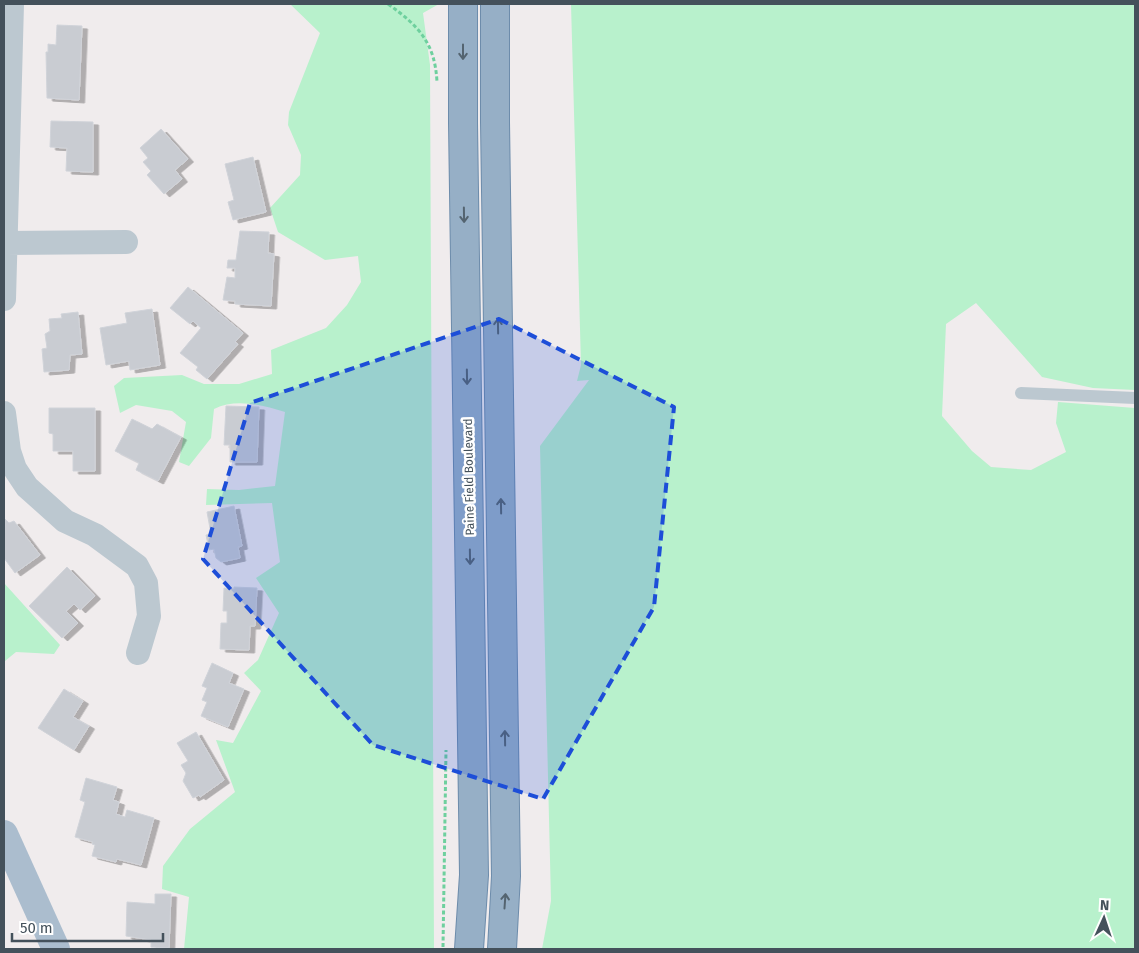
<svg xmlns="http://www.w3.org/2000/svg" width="1139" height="953" viewBox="0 0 1139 953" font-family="'Fira Sans',sans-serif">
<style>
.green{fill:#b8f1cc}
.building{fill:#c9ccd2;stroke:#d0d3d9;filter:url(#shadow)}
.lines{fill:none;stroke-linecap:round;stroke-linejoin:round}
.trunk-casing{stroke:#6d8cab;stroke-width:30}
.path{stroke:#6ed09e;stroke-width:3;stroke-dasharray:4 2.5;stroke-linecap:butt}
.service{stroke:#bcc8d0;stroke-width:12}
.minor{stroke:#bcc8d0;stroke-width:24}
.primary{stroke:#abbdce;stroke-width:28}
.trunk{stroke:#96afc6;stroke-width:28}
.oneway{stroke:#546470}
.marked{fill:#1d4ed8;fill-opacity:0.2;stroke:#1d4ed8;stroke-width:4;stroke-dasharray:10 6;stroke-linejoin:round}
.labels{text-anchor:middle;stroke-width:5;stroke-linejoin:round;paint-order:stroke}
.street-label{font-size:12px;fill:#44515b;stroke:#fff}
</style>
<defs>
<filter id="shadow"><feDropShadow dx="5.5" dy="3" stdDeviation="0" flood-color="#0004"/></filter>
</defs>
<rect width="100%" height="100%" fill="#f0eced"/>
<!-- green -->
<path class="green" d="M290,4H439L423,13L430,65L434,949H184L189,897L162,889L163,866L190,829L235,792L216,740L233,743L261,691L244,673L258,660L279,613L256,578L280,562L272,503L206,505L207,489L239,490L275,486L285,412C262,405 236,398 214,409L211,438L189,466L179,462L186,422L172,411L136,405L120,413L114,386L124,378L182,375L204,384H239L272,374L271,350L326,328L347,305L361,282L358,256L325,260L278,232L270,208L300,175L301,155L288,125L289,112L320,33Z
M571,4H1135V390L1093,388L1042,377L976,303L946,324L942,416L972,451L991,467L1031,470L1066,452L1056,423L1058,402L1135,408V949H542L551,901L540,446L589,380L577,381L581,365Z
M4,583L60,645L54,654L16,652L5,661L4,669Z"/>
<!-- building -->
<path class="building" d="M57,25L82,26L79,100L47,98L46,52H48V44L56,45Z
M51,121L93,122V172L66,171L67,148L50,147Z
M161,129L188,159L175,170L182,179L164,194L147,175L151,171L143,162L148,158L140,148Z
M253,157L266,212L233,220L228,202L234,200L225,164Z
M240,231L269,232L268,253L274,254L271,306L235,304V301L223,300L227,277L235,278V268H227L228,260H236Z
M188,287L243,333L235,342L238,344L207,379L196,370L198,367L180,353L201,328L193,321L190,324L170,308Z
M152,309L160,365L130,370L129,361L106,365L100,328L127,323L125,313Z
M78,312L82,354L70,355L69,370L44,372L42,349L47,348L45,334L50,331L49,319L62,318L61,314Z
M226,406L259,407L257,462H230V445H224Z
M49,408H95V471H73V451H53V434L49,433Z
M132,419L152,429L157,424L181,437L158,481L136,470L139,463L115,451Z
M234,506L242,546L238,547L240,558L221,562L216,558L214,549L209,550L206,535L211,534L207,512Z
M5,519L9,523L14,521L40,555L15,573L4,558Z
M67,567L95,596L80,610L74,604L66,611L78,623L62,638L29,606Z
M234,587L257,588L255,626H250L249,650L220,649L221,623H227V611H223L224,588L234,589Z
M212,663L233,673L229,683L244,689L228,727L201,716L207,702L202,700L207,688L202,686Z
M64,689L83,701L73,717L89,726L74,750L38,728Z
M196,732L224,780L200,797L199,795L193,798L183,781L186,773L181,765L188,761L177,743Z
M86,778L117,787L113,800L119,802L116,814L125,817L127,810L154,818L141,865L117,859L116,862L92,856L95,845L92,844L93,842L75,837L85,802L80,800Z
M155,894H171L169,948L151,947V940L126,936L127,902L155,904Z"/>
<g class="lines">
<defs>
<path id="trunk" d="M463,4V123L474,875L469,949
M495,4V122L506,876L502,949"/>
</defs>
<!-- trunk casing -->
<use href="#trunk" class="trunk-casing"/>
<!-- path -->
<path class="path" d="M388,4C419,26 435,43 437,82
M443,947L446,750"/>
<!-- service -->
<path class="service" d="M1021,393L1135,398"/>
<!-- minor -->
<path class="minor" d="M6,243L126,242
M4,299L12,4
M4,413L9,451L15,469L27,487L65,521L95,535L137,566L146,583L149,616L138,653"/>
<!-- primary -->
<path class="primary" d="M4,834L56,949"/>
<!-- trunk -->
<use href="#trunk" class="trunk"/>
</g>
<!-- one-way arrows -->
<defs><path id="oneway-shaft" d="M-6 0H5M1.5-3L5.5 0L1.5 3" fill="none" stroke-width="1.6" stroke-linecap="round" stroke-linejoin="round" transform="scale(1.25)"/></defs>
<g class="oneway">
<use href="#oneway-shaft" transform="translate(463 52) rotate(90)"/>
<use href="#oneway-shaft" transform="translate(464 215) rotate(89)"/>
<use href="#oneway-shaft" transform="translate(498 326) rotate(-91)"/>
<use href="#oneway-shaft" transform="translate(467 377) rotate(89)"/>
<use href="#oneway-shaft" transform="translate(501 506) rotate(-91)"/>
<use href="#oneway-shaft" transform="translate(470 557) rotate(89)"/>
<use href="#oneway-shaft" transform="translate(505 738) rotate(-91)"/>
<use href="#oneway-shaft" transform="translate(505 901) rotate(-86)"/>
</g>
<!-- marked area -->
<path class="marked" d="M499,319L674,407L654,607L543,799L373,745L203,559L250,403Z"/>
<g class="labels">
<!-- street labels -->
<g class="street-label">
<text transform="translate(469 477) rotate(-91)" y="4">Paine Field Boulevard</text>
</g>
</g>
<!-- border -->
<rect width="1139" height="953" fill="none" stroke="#44515b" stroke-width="10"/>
<!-- north arrow -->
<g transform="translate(1104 918) rotate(3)" stroke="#ffffff" stroke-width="4" paint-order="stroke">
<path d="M0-4L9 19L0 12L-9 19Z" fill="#44515b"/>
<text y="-8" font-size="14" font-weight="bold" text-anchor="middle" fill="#44515b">N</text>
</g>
<!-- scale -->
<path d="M12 933v8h151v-8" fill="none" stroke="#44515b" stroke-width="2.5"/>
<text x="20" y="933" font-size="15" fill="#44515b" stroke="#ffffff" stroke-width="4" paint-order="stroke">50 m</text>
</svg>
